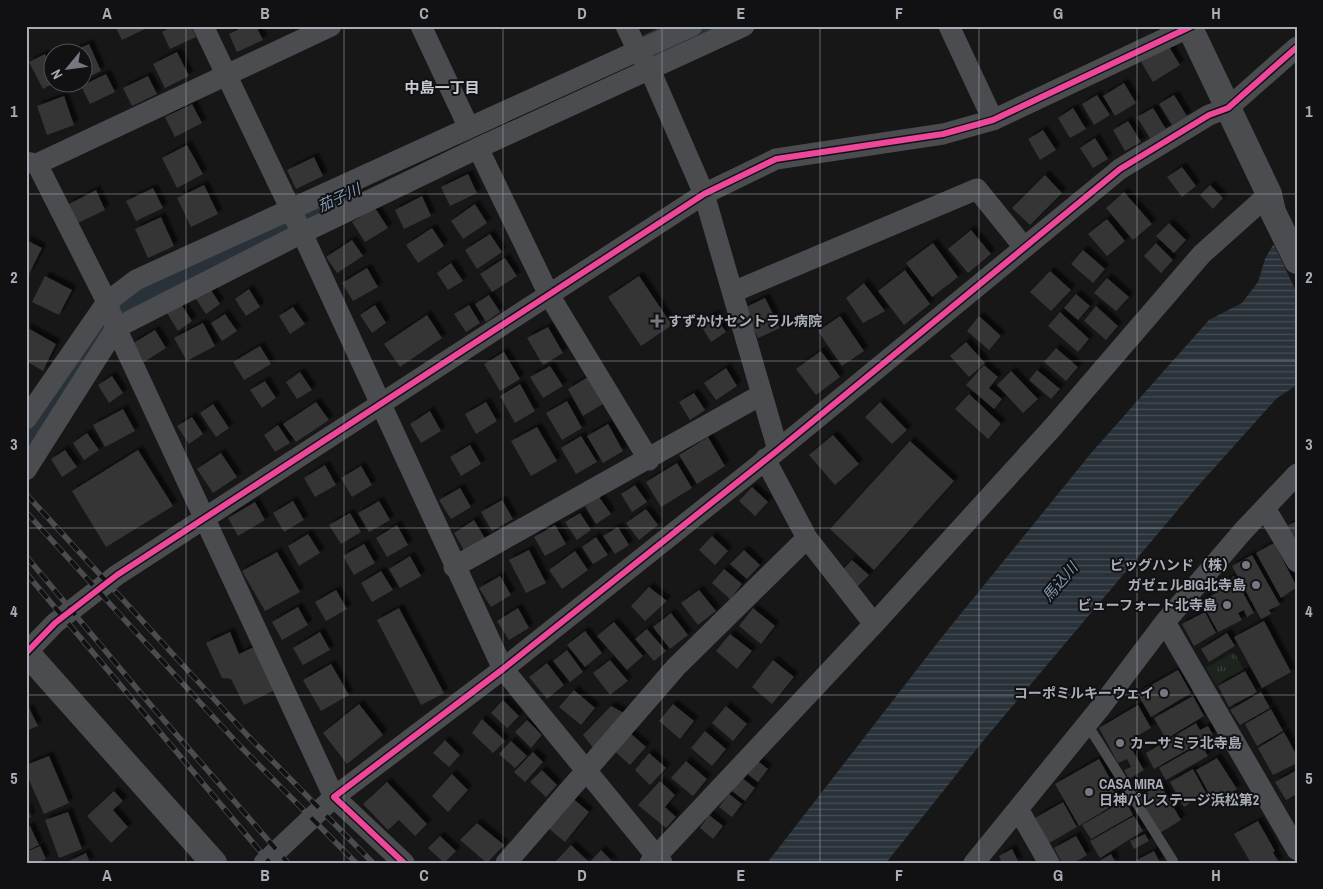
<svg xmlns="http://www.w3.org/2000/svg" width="1323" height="889" viewBox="0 0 1323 889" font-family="'Archivo Narrow','Noto Sans JP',sans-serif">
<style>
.grass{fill:url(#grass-tufts)}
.water{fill:url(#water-rules)}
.pier{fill:#171717}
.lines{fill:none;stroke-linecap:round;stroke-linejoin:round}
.river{stroke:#2a3239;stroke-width:38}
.building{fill:#353536;filter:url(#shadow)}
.service{stroke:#4b4c50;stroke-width:10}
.minor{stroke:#4b4c50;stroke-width:21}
.tertiary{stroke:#4b4c50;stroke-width:26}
.rail-casing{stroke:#4b4c4f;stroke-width:5.5}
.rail{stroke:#111113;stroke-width:4;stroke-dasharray:11;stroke-linecap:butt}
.cycleway-casing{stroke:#111113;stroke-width:9}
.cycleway{stroke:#ed469a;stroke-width:6}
.grid{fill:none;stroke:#a8adb8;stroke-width:1;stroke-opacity:0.55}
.poi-dot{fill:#757880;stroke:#111113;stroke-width:2}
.labels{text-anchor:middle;stroke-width:4;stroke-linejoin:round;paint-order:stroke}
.poi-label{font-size:14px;font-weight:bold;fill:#a8adb8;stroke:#111113;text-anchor:end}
.neighbourhood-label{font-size:15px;font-weight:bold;fill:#c9ccd4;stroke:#111113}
.water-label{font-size:15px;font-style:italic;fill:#7f9bb3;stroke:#111113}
.neatline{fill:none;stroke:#a8adb8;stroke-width:2}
.grid-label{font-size:16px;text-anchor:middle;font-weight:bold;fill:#a8adb8}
</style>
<defs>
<pattern id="grass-tufts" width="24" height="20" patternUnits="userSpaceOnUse" patternTransform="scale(1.25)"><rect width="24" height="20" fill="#1d241e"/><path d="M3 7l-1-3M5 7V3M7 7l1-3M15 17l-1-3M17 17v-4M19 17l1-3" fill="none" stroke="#3b413d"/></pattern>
<pattern id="water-rules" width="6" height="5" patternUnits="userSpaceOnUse" patternTransform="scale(1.25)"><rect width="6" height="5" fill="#2a3239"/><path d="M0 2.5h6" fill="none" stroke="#464d54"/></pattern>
<filter id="shadow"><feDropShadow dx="4.5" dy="-4.5" stdDeviation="1" flood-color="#0009"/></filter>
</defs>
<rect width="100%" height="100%" fill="#171717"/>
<!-- grass -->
<path class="grass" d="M1234,652L1244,670L1216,685L1206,668Z"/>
<!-- water -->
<path class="water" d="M1297,233V385L1277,398L1198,486L983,741L886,863H767L942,637L1092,452L1209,320L1242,303L1258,282L1265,259L1273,245Z"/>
<!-- pier -->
<path class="pier" d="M1297,230V293L1273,243Z"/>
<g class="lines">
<!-- river -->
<path class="river" d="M656,50L709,26
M26,442L104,329L127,306L286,223L330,203"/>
</g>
<!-- building -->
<path class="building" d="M115,26H146L147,28L122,40Z
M173,26H191L196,37L170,49L162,32Z
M245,26H256L263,40L237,52L229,34Z
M89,44L101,71L82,80V52H70Z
M1168,45L1180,65L1153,82L1141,62Z
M177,52L189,76L165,88L153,64Z
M45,54L52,68V84L43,89L29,62Z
M106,74L115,92L90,104L81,86Z
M148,76L157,94L132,106L123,88Z
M1124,83L1136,103L1115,116L1103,96Z
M1097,95L1110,115L1094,125L1082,104Z
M1174,95L1187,116L1172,125L1159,104Z
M64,96L74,125L47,135L37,106Z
M192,104L202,123L175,137L165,117Z
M1073,108L1086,129L1070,138L1058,118Z
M1153,108L1166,129L1150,138L1137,117Z
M1128,121L1141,142L1125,151L1113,130Z
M1043,130L1056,150L1040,160L1028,139Z
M1095,138L1108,159L1093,168L1080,148Z
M187,145L203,174L177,188L162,158Z
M314,157L323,176L296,189L287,170Z
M1182,167L1196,186L1182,197L1167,177Z
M468,174L477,193L450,206L441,187Z
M1045,175L1062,193L1030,225L1012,208Z
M204,185L218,214L191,227L177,198Z
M1210,185L1223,198L1213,209L1200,195Z
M153,188L163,208L136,221L126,201Z
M96,190L105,210L78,223L69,204Z
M1124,192L1152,224L1133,240L1106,208Z
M422,196L431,216L404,229L395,210Z
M475,204L487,223L463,239L451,221Z
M375,208L388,228L365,242L352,222Z
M161,217L174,246L148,258L135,229Z
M1107,219L1125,241L1107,256L1088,234Z
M1169,223L1186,240L1174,253L1156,236Z
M432,228L444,246L418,263L406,245Z
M971,230L991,254L968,273L948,249Z
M490,234L502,252L477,269L465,250Z
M26,240L42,248L29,274L26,273Z
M352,240L363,256L337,273L326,257Z
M933,243L958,277L932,297L906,263Z
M1156,243L1173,260L1161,273L1144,256Z
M1083,250L1105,269L1093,283L1071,264Z
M505,258L517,276L492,292L480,274Z
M451,263L463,281L448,290L437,273Z
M367,268L378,287L353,301L342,283Z
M905,270L930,304L904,325L878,291Z
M1050,271L1071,290L1051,311L1030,292Z
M45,276L72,290L59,315L32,302Z
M639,276L672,325L641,346L608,297Z
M1107,278L1129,297L1116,311L1094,293Z
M864,283L885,311L863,323L846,298Z
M209,287L220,304L206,314L194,296Z
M249,289L260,307L246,316L235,299Z
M1076,294L1090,306L1078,320L1064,308Z
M489,295L500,312L486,322L475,304Z
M765,298L780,328L758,338L744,308Z
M181,304L192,321L178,331L167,313Z
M375,305L386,323L372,333L360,315Z
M469,305L480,323L466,332L454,314Z
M1096,306L1118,326L1106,340L1084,321Z
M293,307L305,324L290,334L279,316Z
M1060,312L1089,339L1078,352L1048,326Z
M225,314L237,331L222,341L211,323Z
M714,314L726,332L711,342L700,324Z
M427,315L442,338L400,367L384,344Z
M840,316L864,351L842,366L818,331Z
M979,316L1001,336L989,350L967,331Z
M203,323L215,346L187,361L174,338Z
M26,327L56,344L43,371L26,361Z
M548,327L563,353L543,365L527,338Z
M155,330L166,348L144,362L132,344Z
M966,342L985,363L969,377L950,356Z
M260,346L271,364L244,380L233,362Z
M1056,348L1078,367L1066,381L1044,362Z
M821,351L840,377L816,395L796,369Z
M504,352L520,379L500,391L484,364Z
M984,365L998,377L989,388L1002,399L994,409L966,385Z
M550,366L563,386L543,398L530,377Z
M726,368L737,386L716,400L704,383Z
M1037,370L1060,389L1051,399L1029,380Z
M1011,371L1038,399L1023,413L997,385Z
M300,372L312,390L297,399L286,382Z
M112,376L123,393L109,403L98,385Z
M588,377L603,404L583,416L568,389Z
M265,381L276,398L262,408L250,390Z
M520,384L535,411L515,423L500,396Z
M694,393L705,410L690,420L679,402Z
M969,394L1001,424L988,439L955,409Z
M567,401L582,428L562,440L546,413Z
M316,402L329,420L296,442L283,424Z
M486,402L497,421L476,434L465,414Z
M880,402L907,430L892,444L865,417Z
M213,404L229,428L216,437L200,413Z
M123,409L135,431L105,447L93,425Z
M430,411L441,431L421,443L410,424Z
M192,417L203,434L189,444L177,426Z
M608,424L623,451L603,463L587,436Z
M278,425L290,443L275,452L264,435Z
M537,427L557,461L531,476L511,441Z
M87,433L99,450L84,460L73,443Z
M833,435L859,464L835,485L809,455Z
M581,436L597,462L576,474L561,448Z
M708,437L725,466L697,484L679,455Z
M910,441L954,481L874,570L830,529Z
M470,445L481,464L461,476L450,457Z
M65,450L77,467L62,477L51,459Z
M138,450L173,506L106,547L72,491Z
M221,453L237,477L213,493L197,469Z
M677,463L692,488L661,507L646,482Z
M325,465L336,485L315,497L304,478Z
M361,466L372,485L352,497L341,478Z
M635,485L647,502L632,512L621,494Z
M752,487L768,502L755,516L739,501Z
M460,488L471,507L451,519L439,500Z
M599,497L611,514L596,524L585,506Z
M502,500L513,519L492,531L481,512Z
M293,501L304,520L284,532L273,513Z
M379,501L390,520L369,532L358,513Z
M255,502L265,520L238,536L228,518Z
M646,509L658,525L639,540L626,523Z
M350,513L361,532L341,544L329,525Z
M580,513L591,530L577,540L565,522Z
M474,520L486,540L465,552L454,533Z
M1297,521V543L1287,526Z
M397,525L408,545L387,557L376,538Z
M555,525L566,544L545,556L534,537Z
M618,527L629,545L615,554L603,536Z
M308,534L320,553L299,566L288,546Z
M712,536L728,551L715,565L699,550Z
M596,537L608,555L593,564L582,547Z
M1274,543L1297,587L1281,598L1256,553Z
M364,544L375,563L354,575L343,556Z
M529,550L546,583L526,593L509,560Z
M744,550L760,565L747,579L730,564Z
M575,551L588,570L562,589L549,570Z
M277,552L300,592L265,611L242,571Z
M1252,555L1280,605L1269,610L1271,614L1261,619L1232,566Z
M410,556L421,576L400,588L389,569Z
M852,560L869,575L855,589L839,574Z
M724,569L742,584L730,599L712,583Z
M381,571L393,590L372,602L361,583Z
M500,576L511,595L491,607L479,588Z
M1234,576L1254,613L1247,617L1244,610L1238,613L1242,620L1218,632L1201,601L1216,593L1213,588Z
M649,587L667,601L645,621L631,606Z
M336,590L347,609L326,621L315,602Z
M699,590L716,611L698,625L681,603Z
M298,607L308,625L282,640L272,622Z
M399,608L444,693L421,705L377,620Z
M518,608L529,628L509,640L497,621Z
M753,608L775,626L761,644L739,626Z
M1205,612L1216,633L1194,646L1182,624Z
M671,613L688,635L670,649L653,627Z
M1264,621L1291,672L1262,688L1234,637Z
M614,622L643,656L627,670L597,636Z
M647,629L666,651L654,661L635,639Z
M585,631L602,653L585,667L567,645Z
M230,632L239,654L256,646L277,689L244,705L231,679L222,678L206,643Z
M320,632L330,650L303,665L293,648Z
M1227,633L1235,646L1209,662L1201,649Z
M730,634L752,651L737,669L716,651Z
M567,650L583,672L570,682L553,661Z
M610,660L628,681L610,695L593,673Z
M773,660L794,677L772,704L752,687Z
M547,663L564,685L547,699L529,677Z
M331,664L349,695L321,711L303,680Z
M1178,670L1191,693L1151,717L1137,693Z
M1245,671L1257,692L1229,707L1218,686Z
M574,690L595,708L581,725L559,707Z
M1261,692L1270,708L1240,725L1230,710Z
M1193,696L1204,716L1166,739L1154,718Z
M503,700L519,716L507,728L491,713Z
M359,704L383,735L347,764L323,733Z
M673,704L694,721L680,739L659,721Z
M1138,705L1151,728L1130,740L1134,747L1131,748L1144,770L1129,779L1124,770L1131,767L1127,759L1118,763L1099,728Z
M611,706L624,713L594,749L583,735Z
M726,706L747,724L733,741L712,723Z
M29,708L38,726L26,731V710Z
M1271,709L1283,731L1257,746L1245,724Z
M482,719L505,741L493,753L472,733Z
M527,720L542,735L531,748L515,732Z
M1196,723L1200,730L1208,726L1213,735L1154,769L1146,753Z
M705,731L726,749L712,766L691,748Z
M629,732L646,747L630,765L613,750Z
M1284,732L1297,756V763L1273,775L1258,748Z
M445,740L460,755L449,767L433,753Z
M511,741L527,756L515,768L499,754Z
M1201,744L1208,756L1166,780L1159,768Z
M533,752L543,762L525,782L514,772Z
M649,753L666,768L650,785L635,770Z
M49,756L69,803L44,814L26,773V765Z
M1217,758L1237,789L1214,802L1196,770Z
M755,759L768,769L758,782L745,772Z
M1099,759L1122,800L1079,826L1055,784Z
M686,761L707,779L693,796L671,778Z
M1193,769L1206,793L1184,807L1170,782Z
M542,770L557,785L546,797L530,782Z
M1297,770V794L1286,800L1275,782Z
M452,774L468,790L448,812L432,796Z
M742,778L755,788L745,801L732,791Z
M660,781L675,795L665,807L676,817L666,828L638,805Z
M387,782L427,824L415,836L399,820L388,830L363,804Z
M1160,784L1181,820L1160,833L1139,797Z
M114,791L123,801L113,810L128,827L111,843L87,816Z
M729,794L742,804L732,817L719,807Z
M571,797L589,812L565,842L547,827Z
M1125,800L1133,815L1091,839L1082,825Z
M1063,802L1077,827L1049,843L1035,818Z
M26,805L31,817L26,819Z
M68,812L82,849L59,858L45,820Z
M709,815L723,826L713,839L700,828Z
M1134,816L1143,831L1100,858L1090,841Z
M1258,821L1271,844L1275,851L1273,852L1279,863H1251L1234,834Z
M477,823L504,845L487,863L460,840Z
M30,826L39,845L26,851V828Z
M1145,834L1149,841L1134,849L1130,841Z
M440,836L456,851L444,863L428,848Z
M1076,836L1087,855L1074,863H1062L1054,848Z
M571,845L588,861L586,863H554Z
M40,846L46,859L38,863H26V852Z
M1012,849L1019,863H1002L999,856Z
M601,850L614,863H589Z
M1154,851L1160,863H1136L1135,861Z
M86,853L90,863H65Z
M1111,854L1116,863H1096Z"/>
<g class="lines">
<!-- service -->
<path class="service" d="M1087,724L1173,861"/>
<!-- minor -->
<path class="minor" d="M203,26L302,233L503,669L662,863
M421,26L469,128
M626,26L638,51L650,70L704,194L778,450
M949,26L993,120
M478,148L549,295L649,460
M26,162L37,164L331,26
M37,164L107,302L116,328L334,797L264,863
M733,292L977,189L1023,246
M26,419L107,302L136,280L692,26
M765,459L807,538L874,624
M26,470L116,328L302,233L478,148L744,26
M1265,508L1297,562
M454,567L761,395
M1165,622L1297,850
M27,652L55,623L117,575L704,194L776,159L943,134L993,120L1192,26
M1018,809L1049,863
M404,863L334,797L503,669L778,450L1120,169L1209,115L1228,108L1297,47
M506,863L676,667L807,538
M650,863L874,624L1053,427L1202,254L1269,194
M974,863L1100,708L1165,622L1243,531L1297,474"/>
<!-- tertiary -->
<path class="tertiary" d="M1189,26L1269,194L1273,212L1297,261
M26,652L214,863"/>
<defs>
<path id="rail" d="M26,494L247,735L373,863
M26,512L239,745L356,863
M26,556L149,703L288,863
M26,573L270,863"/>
</defs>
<!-- rail casing -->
<use href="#rail" class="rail-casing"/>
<!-- rail -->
<use href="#rail" class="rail"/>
<defs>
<path id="cycleway" d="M27,652L55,623L117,575L704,194L776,159L943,134L993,120L1192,26
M404,863L334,797L503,669L778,450L1120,169L1209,115L1228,108L1297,47"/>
</defs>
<!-- cycleway casing -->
<use href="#cycleway" class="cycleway-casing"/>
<!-- cycleway -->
<use href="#cycleway" class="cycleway"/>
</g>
<!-- grid -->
<path class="grid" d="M186,26V863M344,26V863M503,26V863M662,26V863M820,26V863M979,26V863M1137,26V863M26,194H1297M26,361H1297M26,528H1297M26,695H1297"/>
<!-- markers -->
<g class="poi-dot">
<path d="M654.5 313.5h5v5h5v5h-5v5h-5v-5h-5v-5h5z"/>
<circle cx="1246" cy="565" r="5"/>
<circle cx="1256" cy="585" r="5"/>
<circle cx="1227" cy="605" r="5"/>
<circle cx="1164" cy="693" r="5"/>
<circle cx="1120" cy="743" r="5"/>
<circle cx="1089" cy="792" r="5"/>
</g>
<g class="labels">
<!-- poi labels -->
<g class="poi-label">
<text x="668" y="326" text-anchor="start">すずかけセントラル病院</text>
<text x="1236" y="570">ビッグハンド（株）</text>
<text x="1246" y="590">ガゼェルBIG北寺島</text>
<text x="1217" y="610">ビューフォート北寺島</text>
<text x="1154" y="698">コーポミルキーウェイ</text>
<text x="1130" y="748" text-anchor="start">カーサミラ北寺島</text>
<text x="1099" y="789" text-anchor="start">CASA MIRA<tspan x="1099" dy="16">日神パレステージ浜松第2</tspan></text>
</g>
<!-- neighbourhood labels -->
<g class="neighbourhood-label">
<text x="442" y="93">中島一丁目</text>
</g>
<!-- water labels -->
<g class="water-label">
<text transform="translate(339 198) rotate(-25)" y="5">茄子川</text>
<text transform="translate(1060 582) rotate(-50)" y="5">馬込川</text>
</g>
</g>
<!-- border -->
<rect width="1323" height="889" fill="none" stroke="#111113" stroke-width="55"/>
<!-- north arrow -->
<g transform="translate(68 68) rotate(241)"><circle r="24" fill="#111113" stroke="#4d4f55"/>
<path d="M0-4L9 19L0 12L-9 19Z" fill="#757880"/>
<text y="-8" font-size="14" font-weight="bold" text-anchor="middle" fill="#a8adb8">N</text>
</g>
<rect x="28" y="28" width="1268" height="834" class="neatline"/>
<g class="grid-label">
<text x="107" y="19">A</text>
<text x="265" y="19">B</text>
<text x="424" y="19">C</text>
<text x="582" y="19">D</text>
<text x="741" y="19">E</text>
<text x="899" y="19">F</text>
<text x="1058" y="19">G</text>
<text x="1216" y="19">H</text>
<text x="14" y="117">1</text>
<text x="1309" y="117">1</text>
<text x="14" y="283">2</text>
<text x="1309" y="283">2</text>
<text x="14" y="450">3</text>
<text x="1309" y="450">3</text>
<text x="14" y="617">4</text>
<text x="1309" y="617">4</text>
<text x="14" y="784">5</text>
<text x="1309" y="784">5</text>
<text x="107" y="881">A</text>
<text x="265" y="881">B</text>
<text x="424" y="881">C</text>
<text x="582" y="881">D</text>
<text x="741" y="881">E</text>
<text x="899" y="881">F</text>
<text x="1058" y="881">G</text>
<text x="1216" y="881">H</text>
</g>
</svg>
